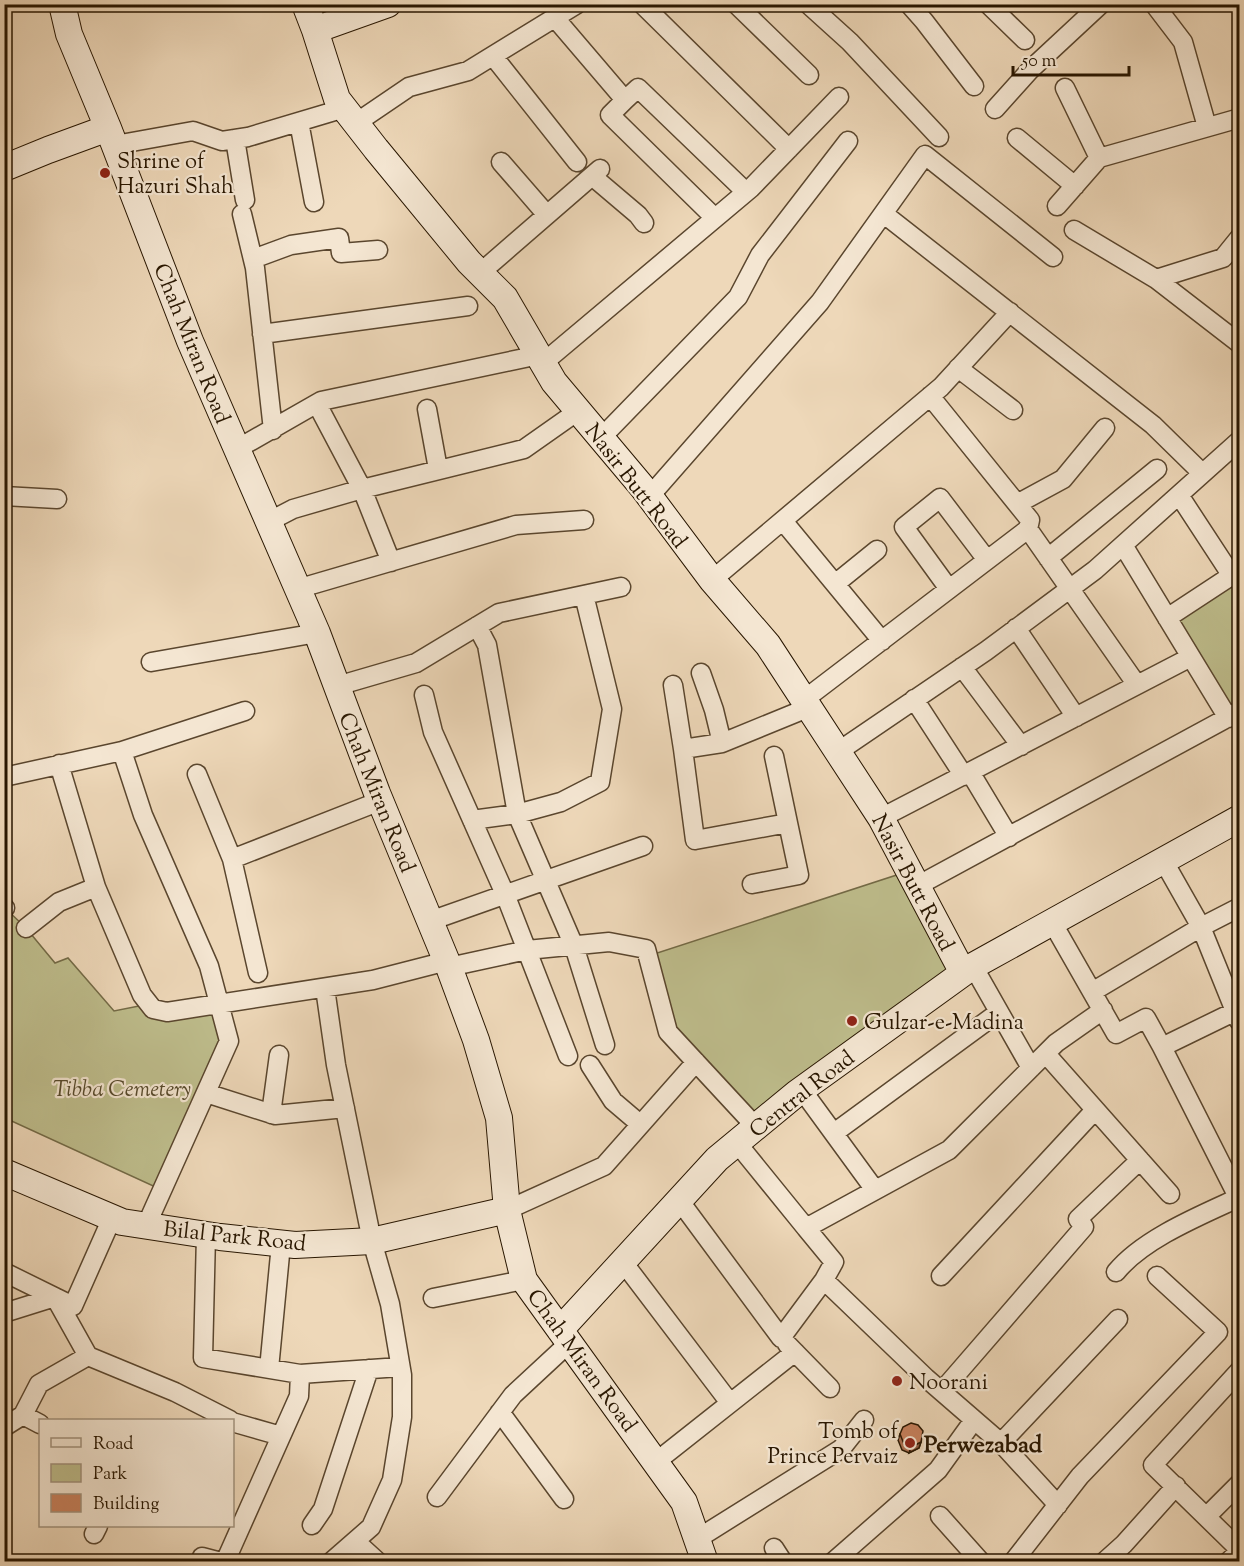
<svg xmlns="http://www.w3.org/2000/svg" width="1244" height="1566" viewBox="0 0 1244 1566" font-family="'Sorts Mill Goudy',serif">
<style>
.green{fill:#bebd8c;stroke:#736a46;stroke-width:1.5}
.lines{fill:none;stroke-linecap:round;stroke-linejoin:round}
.street-casing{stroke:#5a462e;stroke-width:21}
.secondary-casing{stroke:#281600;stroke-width:28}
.street{stroke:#f4e6d2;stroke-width:18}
.secondary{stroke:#f4e6d2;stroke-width:26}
.wall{fill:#ad7051;stroke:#281600;stroke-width:1.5}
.shaded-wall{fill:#8d5b42;stroke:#281600;stroke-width:1.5}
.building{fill:#c9825e;stroke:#281600;stroke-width:1.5}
.poi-dot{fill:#8f2418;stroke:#f4e6d2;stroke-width:2}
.labels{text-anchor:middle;stroke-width:4.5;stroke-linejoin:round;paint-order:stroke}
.poi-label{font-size:22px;fill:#281600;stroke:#f4e6d2;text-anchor:start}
.street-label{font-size:22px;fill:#281600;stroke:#f4e6d2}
.park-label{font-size:22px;font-style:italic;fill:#55482a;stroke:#f4e6d2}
.neighbourhood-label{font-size:24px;font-weight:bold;fill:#281600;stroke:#f4e6d2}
</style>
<rect width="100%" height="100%" fill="#eed8b9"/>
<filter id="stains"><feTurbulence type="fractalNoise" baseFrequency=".00333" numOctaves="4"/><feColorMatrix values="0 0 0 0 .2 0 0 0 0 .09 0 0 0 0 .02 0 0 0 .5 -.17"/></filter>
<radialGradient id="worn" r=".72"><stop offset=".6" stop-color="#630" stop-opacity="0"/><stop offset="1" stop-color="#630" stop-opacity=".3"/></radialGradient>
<!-- green -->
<path class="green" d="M1239,570V711L1228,718L1167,618Z
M909,871L963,973L756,1127L668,1032L648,956Z
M5,908L26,928L55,963L68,958L114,1011L149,1004H220L229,1041L162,1190L5,1118Z"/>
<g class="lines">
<defs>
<path id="street" d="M642,4L789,149
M736,4L809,75
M808,4L850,42L939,137
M909,4L924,21L974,86
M988,4L1025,40
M1154,4L1183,42L1207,127
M555,18L625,100L638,88L746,192
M493,56L577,162
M1065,88L1099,158L1240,118
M625,100L610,115L715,218
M995,109L1030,70L1101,4
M299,122L314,202
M356,123L409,87L468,71L577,4
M1017,138L1075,186
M235,139L245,200
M115,145L193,131L222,141L248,137L345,108
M501,162L547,215
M592,176L638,215L644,223
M1057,206L1099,158
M242,214L255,268L273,430
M884,214L1153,425L1202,473
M1074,230L1156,279L1223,258L1240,237
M253,259L291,245L339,238L341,253L378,250
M480,273L600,169
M1156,279L1240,344
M262,334L468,306
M543,363L751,188L839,97
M958,368L1013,410
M930,396L1030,520L1028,529L1137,685
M317,404L362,489L391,562
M427,409L438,469
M601,438L738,297L760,255L848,141
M237,449L321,401L539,355
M1179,495L1232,576
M4,496L57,499
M649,497L820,302L925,155L1053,257
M1017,504L1063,479L1105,428
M783,521L882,641
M268,522L293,509L362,489L524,449L578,411
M1123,545L1228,718
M1048,558L1157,469
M712,580L941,387L1010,312
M835,584L877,550
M297,589L516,525L584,520
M949,589L904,527L940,498L987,560
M1167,618L1240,570
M477,626L487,645L517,814L574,946L605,1045
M1016,628L1076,717
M151,662L317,633
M962,667L1021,746
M701,673L714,710L722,743
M673,685L683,749L722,743L810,707
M337,686L416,663L499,613L621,587
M424,695L433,732L505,894L568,1056
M805,699L1028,529
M914,699L964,776
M683,749L695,840L788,823L774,756
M122,751L143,815L209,966L229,1041L146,1226
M839,751L986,651L1095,570L1240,440
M59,764L96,887L142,995L153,1009L167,1012L373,980L447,961
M970,772L1009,837
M197,774L232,859
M4,777L122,751L245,711
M881,818L1191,657
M472,820L517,814L561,802L600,782L612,709L584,595
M1163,860L1201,927L1239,1021
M752,884L799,875L788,823
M917,886L1240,711
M4,908H5
M430,921L643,846
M1052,922L1116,1034L1146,1018L1162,1047
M26,928L59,902L96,887
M973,966L1031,1068
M449,967L527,950L609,942L646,949L668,1032L756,1127
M258,973L232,859L380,801
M325,988L336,1065L372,1241L390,1304L402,1375V1417L392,1480L371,1527L331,1562
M1092,992L1201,927L1240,907
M1240,1009L1162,1047L1240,1201
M1046,1054L1170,1194
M590,1065L613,1101L640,1124
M802,1090L875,1190
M206,1093L275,1115L345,1108
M271,1114L279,1055
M834,1133L999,1012
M737,1143L806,1228L949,1150L1056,1043L1103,1010
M679,1200L781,1338L824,1280L834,1262L806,1228
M507,1210L604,1166L696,1062
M206,1235L203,1358L300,1374
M623,1262L730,1403
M4,1272L73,1306L112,1218
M1116,1272C1143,1239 1199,1216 1238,1198
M941,1276L1095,1110
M824,1280L926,1378L1001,1443L1058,1505
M433,1298L524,1280
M4,1313L55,1297L88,1356L175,1392L230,1420
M787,1344L830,1388
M269,1369L281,1244
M1240,1370L1153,1465L1240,1550
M942,1391L1084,1227L1078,1219L1140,1160
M500,1412L564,1499
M23,1415L40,1424
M232,1422L281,1436
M4,1427L23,1415L39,1384L88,1356
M1001,1443L1118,1319
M657,1461L795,1352
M437,1497L513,1395L569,1343
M940,1516L981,1562
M1207,1516L1240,1483
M312,1525L323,1509L369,1369
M94,1534L98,1526
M697,1539L841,1449L864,1420
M355,1541L378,1562
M774,1548L783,1562
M200,1562L202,1557L221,1562
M225,1562L299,1396L300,1374L400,1367
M833,1562L938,1470L974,1420
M1013,1562L1080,1476L1218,1332L1157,1276
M1104,1562L1124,1544L1176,1486
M1228,1562L1240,1551"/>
<path id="secondary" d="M62,4L69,34L108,128L190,341L317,633L377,793L449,967L476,1040L499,1118L507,1210L524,1280L684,1502L705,1562
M305,4L315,30L337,99L376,149L469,262L505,298L554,382L644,489L712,580L768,645L881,818L963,973
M315,30L388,4
M4,168L48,150L108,128
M4,1172L122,1222L220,1237L295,1245L372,1241L507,1210
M560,1330L717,1159L797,1093L973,966L1240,818"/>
</defs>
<!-- street casing -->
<use href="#street" class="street-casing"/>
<!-- secondary casing -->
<use href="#secondary" class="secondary-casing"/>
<!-- street -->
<use href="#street" class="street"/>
<!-- secondary -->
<use href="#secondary" class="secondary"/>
</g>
<!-- wall -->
<path class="wall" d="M900,1434L921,1442L919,1448L909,1453L902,1450L898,1440Z"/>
<!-- shaded-wall -->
<path class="shaded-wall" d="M921,1442L919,1448L909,1453L911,1447Z"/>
<!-- building -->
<path class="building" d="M911,1423L918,1425L923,1431L921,1442L911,1447L904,1444L900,1434L903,1427Z"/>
<!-- markers -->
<g class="poi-dot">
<circle cx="105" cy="173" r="6"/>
<circle cx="852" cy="1021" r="6"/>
<circle cx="897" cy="1381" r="6"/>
<circle cx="910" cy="1443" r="6"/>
</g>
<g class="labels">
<!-- poi labels -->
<g class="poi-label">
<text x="117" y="168">Shrine of<tspan x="117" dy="25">Hazuri Shah</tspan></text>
<text x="864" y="1029">Gulzar-e-Madina</text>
<text x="909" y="1389">Noorani</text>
<text x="898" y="1438" text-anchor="end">Tomb of<tspan x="898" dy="25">Prince Pervaiz</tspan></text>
</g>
<!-- street labels -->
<g class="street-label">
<text transform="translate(193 343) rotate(68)" y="8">Chah Miran Road</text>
<text transform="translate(637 485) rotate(52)" y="8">Nasir Butt Road</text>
<text transform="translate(378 792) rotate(68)" y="8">Chah Miran Road</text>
<text transform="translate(914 882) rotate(62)" y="8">Nasir Butt Road</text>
<text transform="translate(801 1093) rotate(-38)" y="8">Central Road</text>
<text transform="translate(235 1235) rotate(6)" y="8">Bilal Park Road</text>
<text transform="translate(583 1360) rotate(54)" y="8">Chah Miran Road</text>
</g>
<!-- park labels -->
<g class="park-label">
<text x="122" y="1096">Tibba Cemetery</text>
</g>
<!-- neighbourhood labels -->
<g class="neighbourhood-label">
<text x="983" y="1452">Perwezabad</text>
</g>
</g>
<!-- margin -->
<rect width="1244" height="1566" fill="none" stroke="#eed8b9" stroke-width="24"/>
<rect x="6" y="6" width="1232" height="1554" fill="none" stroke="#281600" stroke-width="3"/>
<rect x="12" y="12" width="1220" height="1542" fill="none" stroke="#281600" stroke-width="1.5"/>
<!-- legend -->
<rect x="39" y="1419" width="195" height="108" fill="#f4e6d2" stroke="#a2937e" stroke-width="1.5"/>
<rect x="51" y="1438" width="30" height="9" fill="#f4e6d2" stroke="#a2937e" stroke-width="1.5"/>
<text x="93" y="1449" font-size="18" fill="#281600">Road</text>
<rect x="51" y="1464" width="30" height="18" fill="#bebd8c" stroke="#a2937e" stroke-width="1.5"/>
<text x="93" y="1479" font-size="18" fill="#281600">Park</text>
<rect x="51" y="1494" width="30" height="18" fill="#c9825e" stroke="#a2937e" stroke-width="1.5"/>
<text x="93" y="1509" font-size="18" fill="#281600">Building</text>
<!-- scale -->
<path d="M1013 66v9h116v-9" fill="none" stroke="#281600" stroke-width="3"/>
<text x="1022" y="66" font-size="18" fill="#281600" stroke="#f4e6d2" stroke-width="4.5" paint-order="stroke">50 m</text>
<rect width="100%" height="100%" filter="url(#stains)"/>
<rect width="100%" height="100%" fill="url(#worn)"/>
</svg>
